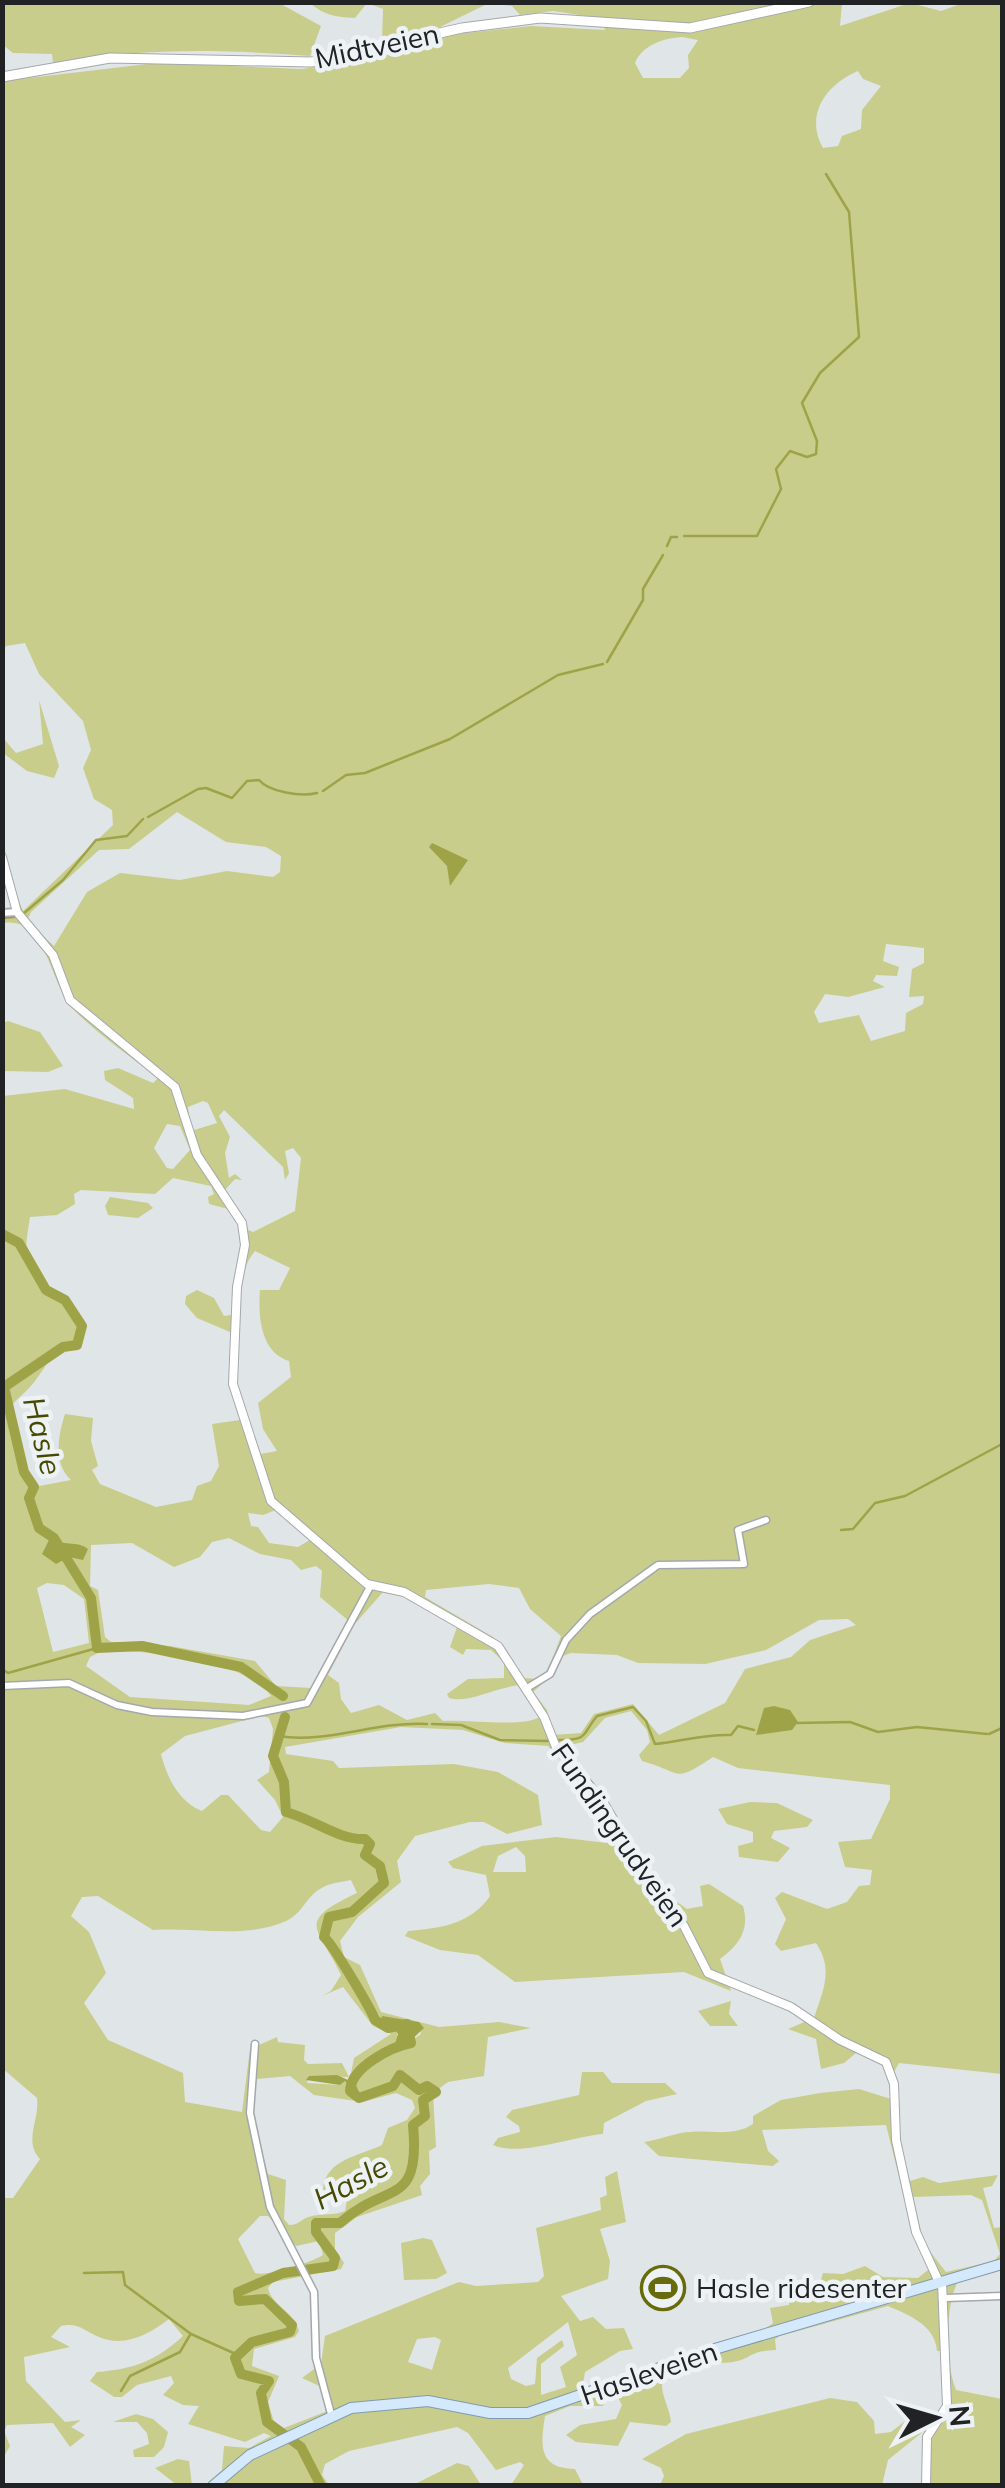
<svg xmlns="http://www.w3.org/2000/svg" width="1005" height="2488" viewBox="0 0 1005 2488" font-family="Mulish,sans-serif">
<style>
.green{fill:#c8cd8c;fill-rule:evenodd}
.water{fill:#9fa348}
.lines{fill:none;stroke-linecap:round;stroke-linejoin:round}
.stream{stroke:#9fa348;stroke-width:2.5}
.river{stroke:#9fa348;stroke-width:10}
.minor-casing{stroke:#a4a8ac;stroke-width:9}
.tertiary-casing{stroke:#a4a8ac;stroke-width:10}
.secondary-casing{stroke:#a4a8ac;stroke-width:11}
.primary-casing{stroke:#829aae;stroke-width:12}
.minor{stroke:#fff;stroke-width:6}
.tertiary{stroke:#fff;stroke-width:8}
.secondary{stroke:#fff;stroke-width:9}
.primary{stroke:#d4e9fb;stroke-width:10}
.labels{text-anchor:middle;stroke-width:9;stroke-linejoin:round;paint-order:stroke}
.street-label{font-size:28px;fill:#212224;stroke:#edf2f6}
.poi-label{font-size:28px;fill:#212224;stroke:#edf2f6;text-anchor:start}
.water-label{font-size:30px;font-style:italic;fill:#474900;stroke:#edf2f6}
</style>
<rect width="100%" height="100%" fill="#e0e5e8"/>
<!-- green -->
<path class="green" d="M2,3H279L321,26L310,56C219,49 143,48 53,63L52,54L13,53L3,45Z
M310,3H842L840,26L910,3L941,11L963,3H1002V2074L899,2063L894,2072L899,2143L910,2181L923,2177L939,2183L998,2175L992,2186L983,2188L994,2228L1002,2227V2269L957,2283C945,2310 945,2362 956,2390L1002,2399V2485H923L924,2431L888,2460L882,2485H660L664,2476L661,2468L642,2459L686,2434L830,2398L857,2402L874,2421L875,2434L891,2432L909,2418L941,2416L945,2406L944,2351H937C935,2325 909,2315 888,2306L780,2336L775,2339L776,2350C748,2351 754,2358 733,2362C715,2365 665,2356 662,2383C661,2395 670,2409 671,2422L666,2426L630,2422L618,2446L576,2442L566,2435L580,2425L616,2419L622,2405L615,2392L605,2394L603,2406H570L545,2416C540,2447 539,2468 575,2469L583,2485H511L524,2465L520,2462L496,2470L468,2433L457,2427L349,2451L325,2464L322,2475L329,2485H205L222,2470L224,2446L249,2448L271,2436L264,2433L245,2442L188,2424L199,2406L183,2405L163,2395L174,2383L171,2376L137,2385L122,2397H114L90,2381L97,2372C134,2369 156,2361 183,2336L169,2319C149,2334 125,2348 99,2337C84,2331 79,2322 61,2326L51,2337L70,2347L24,2357L26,2381L65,2422L81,2420L71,2427L85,2435L70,2447L53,2423L7,2425L4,2431L10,2446L3,2458V2198H13L40,2159C23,2141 40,2120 37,2098L2,2068L3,1096L65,1089L134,1109L133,1098L105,1080L104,1071L118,1068L153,1083L158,1078C129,1055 98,1035 73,1009C50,985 47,916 3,923V908L11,907L3,876V838L10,881L23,911L113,825L112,810L94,799L83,768L91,750L83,721L39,674L25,643L6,646L3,651V81L156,63L302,69L383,56L456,34L531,26L605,30L600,18L553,11L520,15L512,6L489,3L440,27L382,41L383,9L367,3L355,18C336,17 323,15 310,3ZM682,37L698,40L688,55L689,68L680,78H643L635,63C642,45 664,38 682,37ZM858,71L863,79L881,86L862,110L861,129L842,136L838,146L823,148C804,114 827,84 858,71ZM177,812L226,842L266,847L281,856L280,872L273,877L227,871L180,880L120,873L87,892L54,946L27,921L31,912L99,850L129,849ZM886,944L924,948V963L912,969L909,997L924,996L923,1004L906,1013L905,1031L871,1041L859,1015L819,1023L814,1012L825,994L848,997L885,987L873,981L876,975L897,976L899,967L883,961ZM203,1101L208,1103L217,1123L191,1131L188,1107ZM224,1110L283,1167L285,1180L289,1173L285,1151L293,1148L301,1158L295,1211L253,1232L246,1229L225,1190L235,1179L242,1180L235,1174L229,1178L225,1153L230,1137L219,1116ZM167,1124L180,1126L190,1150L173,1169L167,1168L154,1148ZM173,1178L211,1186L214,1194L208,1197L209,1204L228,1209L238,1223L242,1244L231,1315L224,1316L214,1298L197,1290L186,1296L185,1304L197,1318L230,1332V1385L240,1420L212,1424L219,1466L211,1481L197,1486L192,1500L156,1507L100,1484L92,1470L98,1466L91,1441L93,1418L65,1414C58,1436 53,1464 71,1480L34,1487L24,1472L7,1412C14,1400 26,1393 35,1381C48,1364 53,1348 77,1345L83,1334C79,1302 43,1292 30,1266C23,1253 28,1231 30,1217L57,1215L75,1204L74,1194L81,1190L155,1194ZM255,1251L290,1268L279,1290H260C258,1315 260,1352 289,1361L291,1377L258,1403L263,1429L277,1451L261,1454C253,1435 241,1415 238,1395C231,1361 232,1276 255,1251ZM276,1510L313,1538L298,1547L269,1543L258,1527L251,1526L248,1513L263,1515ZM229,1538L260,1554L291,1560L301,1570L316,1566L322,1571L320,1597L349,1621L311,1688L276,1686L255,1661L170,1646L111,1642L105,1637L98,1590L90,1586L91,1545L132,1543L174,1567L200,1557L212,1542ZM47,1583L64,1585L84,1599L89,1643L53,1652L37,1588ZM489,1584L519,1588L530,1609L561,1636L548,1671L538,1679L524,1678L506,1649L493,1637L425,1597L426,1590ZM383,1592L404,1595L457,1627L450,1647L463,1655L466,1649L491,1650L504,1662V1678L468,1679L447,1694L449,1698C468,1704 495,1687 521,1685L539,1717C525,1728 465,1719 443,1721L435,1713L407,1720L379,1705L351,1713L341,1699L339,1683L328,1675L354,1625ZM848,1619L856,1625L810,1640L791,1657L745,1669L725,1703L659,1735L633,1704L594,1714L581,1733L554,1735L547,1710L533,1692L549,1678L560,1657L571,1653L617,1655L638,1663L705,1664L766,1650L819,1620ZM100,1652C142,1648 247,1660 271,1696L249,1705L130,1697L86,1666L90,1657ZM631,1711L647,1730L650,1742L639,1755L642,1761C685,1773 672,1784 713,1757L738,1768L890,1785V1799L871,1839L838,1842L845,1867L872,1870L870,1885L859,1886L847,1902L827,1909L782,1892L775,1898L786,1919L775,1944L781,1951L816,1943C834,1970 823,1990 814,2018L788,2029L816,2039L821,2069L844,2063L856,2053L880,2060L889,2078L891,2099L859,2089L820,2093L781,2100L753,2116V2124C733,2137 713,2130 691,2132C676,2132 660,2140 644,2142L659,2156L773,2166L779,2161L768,2151L762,2130L886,2125L911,2225L928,2270L918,2278L883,2277L865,2266L843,2274L823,2273L817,2293L789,2298V2305L770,2308L773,2323L766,2328L582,2390L585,2372L620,2351L633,2349L624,2328L606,2329L593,2317L580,2321L561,2296L608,2279L610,2261L600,2229L626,2222L617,2171L605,2177L607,2195L600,2198L601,2210L536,2228L544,2276L538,2282L476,2286L459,2282L325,2336L321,2364L302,2378L328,2390L331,2405L325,2412L284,2428L274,2422L268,2402L279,2376L252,2366L254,2349L295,2337L299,2331C294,2311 272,2306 268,2288L273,2282L341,2269L344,2263L335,2249V2233L357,2217L422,2195L420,2186L430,2174L429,2151L436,2147L433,2093L448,2082L484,2076L488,2037L531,2028L499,2022L439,2027L381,2012L360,1965L344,1957L340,1941L358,1917L401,1882L397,1861L415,1836L470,1822H484L507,1834L542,1825L538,1795L498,1772L454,1764L339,1768L333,1761L286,1754L285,1747L401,1727L463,1730L505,1743L548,1746L602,1805L623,1841L631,1836L592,1780L561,1747L583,1742L605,1718ZM261,1716L269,1718L273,1729L269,1772L257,1780L275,1800L283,1817L270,1832L261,1830L228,1795H221L202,1811C179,1802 167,1778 161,1754L185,1736ZM351,1880L357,1893C293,1923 319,1927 341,1975L331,1991L322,1996L343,1987L373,2026L391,2034L354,2058L351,2073L359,2092L356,2096L345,2081L340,2085L307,2083L309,2076L349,2077L342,2063L308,2064L304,2060L305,2045L278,2042L277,2037L250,2049L242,2112L185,2102L183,2073L108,2040L84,2003L106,1973L89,1932L71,1916L82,1897L98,1896L153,1930C194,1927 247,1939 286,1921C303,1913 306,1897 320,1889C329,1883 341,1882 351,1880ZM383,2017L419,2022L421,2034L406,2045L398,2040L396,2028L381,2023ZM290,2076L314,2095L363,2102L396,2093L412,2100L415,2108L407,2120L388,2128L382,2145C360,2156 325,2159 323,2190L347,2200L345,2211C333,2216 324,2213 312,2216C301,2218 300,2225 289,2225L284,2219L286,2180L268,2174L252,2114L257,2079ZM971,2195L982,2200L1000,2254L994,2261L946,2272L924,2244L913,2197ZM260,2216H268L296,2246L319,2241L323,2255C312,2262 269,2277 255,2273L238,2239ZM568,2322L577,2355L560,2367L566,2387L541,2395V2364L564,2346L562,2340L537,2358L535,2384L526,2386L511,2379L508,2368ZM435,2337L441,2340L432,2370L408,2362L417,2339Z
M39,700L59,766L54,778L27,771L3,753V738L16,753L43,744Z
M8,1021L40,1032L63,1066L48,1072L3,1071V1023Z
M110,1197L148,1203L153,1208L138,1218L108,1215L105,1206Z
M750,1802L777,1803L813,1820L807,1827L774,1831L771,1838L790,1848L778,1862L739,1857L738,1846L753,1842V1832L727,1824L718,1809Z
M556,1837L624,1845L655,1886L687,1909L703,1906L700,1886L709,1884L743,1906C750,1930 739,1945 720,1959L731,1991L684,1972L515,1982L478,1955L440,1950L405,1936L408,1931C440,1928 470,1925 490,1896L486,1875L453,1868L448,1862L482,1846ZM516,1847L525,1856L526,1872H493L498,1856Z
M731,2001L729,2014L738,2026H710L698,2011Z
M582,2072H603L612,2083H665L677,2094L646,2101L604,2123L603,2134C570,2137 520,2157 493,2145L498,2138L520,2132L519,2126L506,2117L512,2110L579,2095Z
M423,2238L432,2240L447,2273L436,2279L404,2280L401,2243Z
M136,2414L153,2419L168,2432L164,2447L154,2457H134L133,2450L149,2444L147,2433L137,2422H113Z
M178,2459L189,2461L192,2485H177L155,2468Z
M457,2463L469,2466L481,2485H413Z"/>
<!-- water -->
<path class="water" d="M432,843L468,860L450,886L447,866L429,847Z
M50,1538C63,1547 77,1540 88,1549L83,1560L69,1557L56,1564L42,1554Z
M774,1706L790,1710L798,1722L792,1730L756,1735L764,1708Z
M382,2016L419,2022L424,2028L406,2045L394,2047L398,2034L391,2025L381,2023Z
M351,2073L359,2092L355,2096L345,2081L340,2085L306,2080L309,2076L337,2075L348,2080Z"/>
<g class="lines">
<!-- stream -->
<path class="stream" d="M684,536H757L781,489L776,469L790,451L807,457L816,454L817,441L802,403L820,373L859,337L849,212L826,174
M667,546L671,537H677
M607,662L643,600V589L663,555
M323,791L346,775L365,773L450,739L558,675L603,664
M148,817L198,789L206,788L232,798L247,781L259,780C269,792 301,797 317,793
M23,914L63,880L96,840L127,836L143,819
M2,918L14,917
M841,1530L853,1529L875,1503L905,1496L1002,1444
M2,1669L8,1673L97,1648
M797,1723L850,1722L878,1732L917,1727L987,1734
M432,1724L461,1725L500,1740L548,1741
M989,1734L1002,1728
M278,1736C328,1744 376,1721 427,1724
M558,1740C590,1740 581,1735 597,1716L633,1707L646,1721L655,1744C683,1741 703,1734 731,1735L738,1726L754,1730
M84,2273L123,2272L125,2285L191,2334L238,2355
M121,2391L130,2376L180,2352L190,2335"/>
<!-- river -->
<path class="river" d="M2,1234L19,1243L46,1290L65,1300L82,1326L77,1345L63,1347L4,1387L24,1472L34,1487L29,1498L39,1528L54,1538L91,1598L97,1648L142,1646L241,1667L283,1696
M285,1717L273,1756L284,1782L286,1812C313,1819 338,1840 365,1839L370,1844L365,1855L380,1866L384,1883L352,1912L329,1917L324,1937C332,1943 371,2009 375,2020L388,2028L407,2024L411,2043C391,2047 351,2067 350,2091L359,2098L393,2086L400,2075L419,2090L427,2086L436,2092L423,2100L425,2116L413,2125C421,2209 386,2181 340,2223H316V2232L335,2258L333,2266L283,2273L238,2292L239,2301L265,2299L292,2325L290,2332L252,2342L235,2358L241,2374L269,2381L261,2393L267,2422L301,2447L321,2486"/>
<defs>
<path id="minor" d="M2,913L17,912
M2,1686L69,1683L117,1705L152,1712L243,1716L307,1703L371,1585
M527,1688L550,1674L566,1640L590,1614L658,1565L744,1564L738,1530L766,1520
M255,2044L250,2113L270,2207L314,2292L316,2358L331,2414
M945,2298L1002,2296"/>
<path id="tertiary" d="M2,857L17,912L53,955L70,1000L175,1087L197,1155L242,1223L245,1245L237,1287L233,1384L271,1501L367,1584L404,1592L498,1646L544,1717L556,1747L602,1800L653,1888L684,1926L708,1973L791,2007L840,2040L886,2062L894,2084L896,2140L916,2232L939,2282
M926,2486L927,2437L947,2406L942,2282"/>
<path id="secondary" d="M2,77L110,58L311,62L462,28L540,18L690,28L809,2"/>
<path id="primary" d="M213,2486L250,2455L351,2408L428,2401L490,2413H528L718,2348L1002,2264"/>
</defs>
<!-- minor casing -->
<use href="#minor" class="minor-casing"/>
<!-- tertiary casing -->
<use href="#tertiary" class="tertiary-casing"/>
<!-- secondary casing -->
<use href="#secondary" class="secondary-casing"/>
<!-- primary casing -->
<use href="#primary" class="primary-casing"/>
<!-- minor -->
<use href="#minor" class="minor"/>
<!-- tertiary -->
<use href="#tertiary" class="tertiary"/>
<!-- secondary -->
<use href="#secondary" class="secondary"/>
<!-- primary -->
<use href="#primary" class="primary"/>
</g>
<!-- icons -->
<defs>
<symbol id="stadium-ring" viewBox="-11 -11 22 22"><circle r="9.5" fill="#edf2f6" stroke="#686b0b" stroke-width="1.5"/><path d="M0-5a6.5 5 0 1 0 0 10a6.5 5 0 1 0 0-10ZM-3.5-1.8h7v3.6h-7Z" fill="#686b0b"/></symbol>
</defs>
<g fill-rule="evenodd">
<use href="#stadium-ring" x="638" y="2263" width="50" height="50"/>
</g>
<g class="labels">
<!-- street labels -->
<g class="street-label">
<text transform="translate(377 46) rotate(-12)" y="10">Midtveien</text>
<text transform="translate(620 1835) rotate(55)" y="10">Fundingrudveien</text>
<text transform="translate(649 2373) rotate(-19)" y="10">Hasleveien</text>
</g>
<!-- poi labels -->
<g class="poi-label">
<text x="696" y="2298">Hasle ridesenter</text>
</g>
<!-- water labels -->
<g class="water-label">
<text transform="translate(42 1436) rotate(76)" y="10">Hasle</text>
<text transform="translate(351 2183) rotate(-28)" y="10">Hasle</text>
</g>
</g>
<!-- border -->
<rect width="1005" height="2488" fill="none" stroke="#212224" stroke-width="10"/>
<!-- north arrow -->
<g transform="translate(935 2418) rotate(85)" stroke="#edf2f6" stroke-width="8" paint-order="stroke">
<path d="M0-8L18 38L0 25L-18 38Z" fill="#212224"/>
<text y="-15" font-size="28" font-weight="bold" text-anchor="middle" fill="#212224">N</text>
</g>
</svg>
